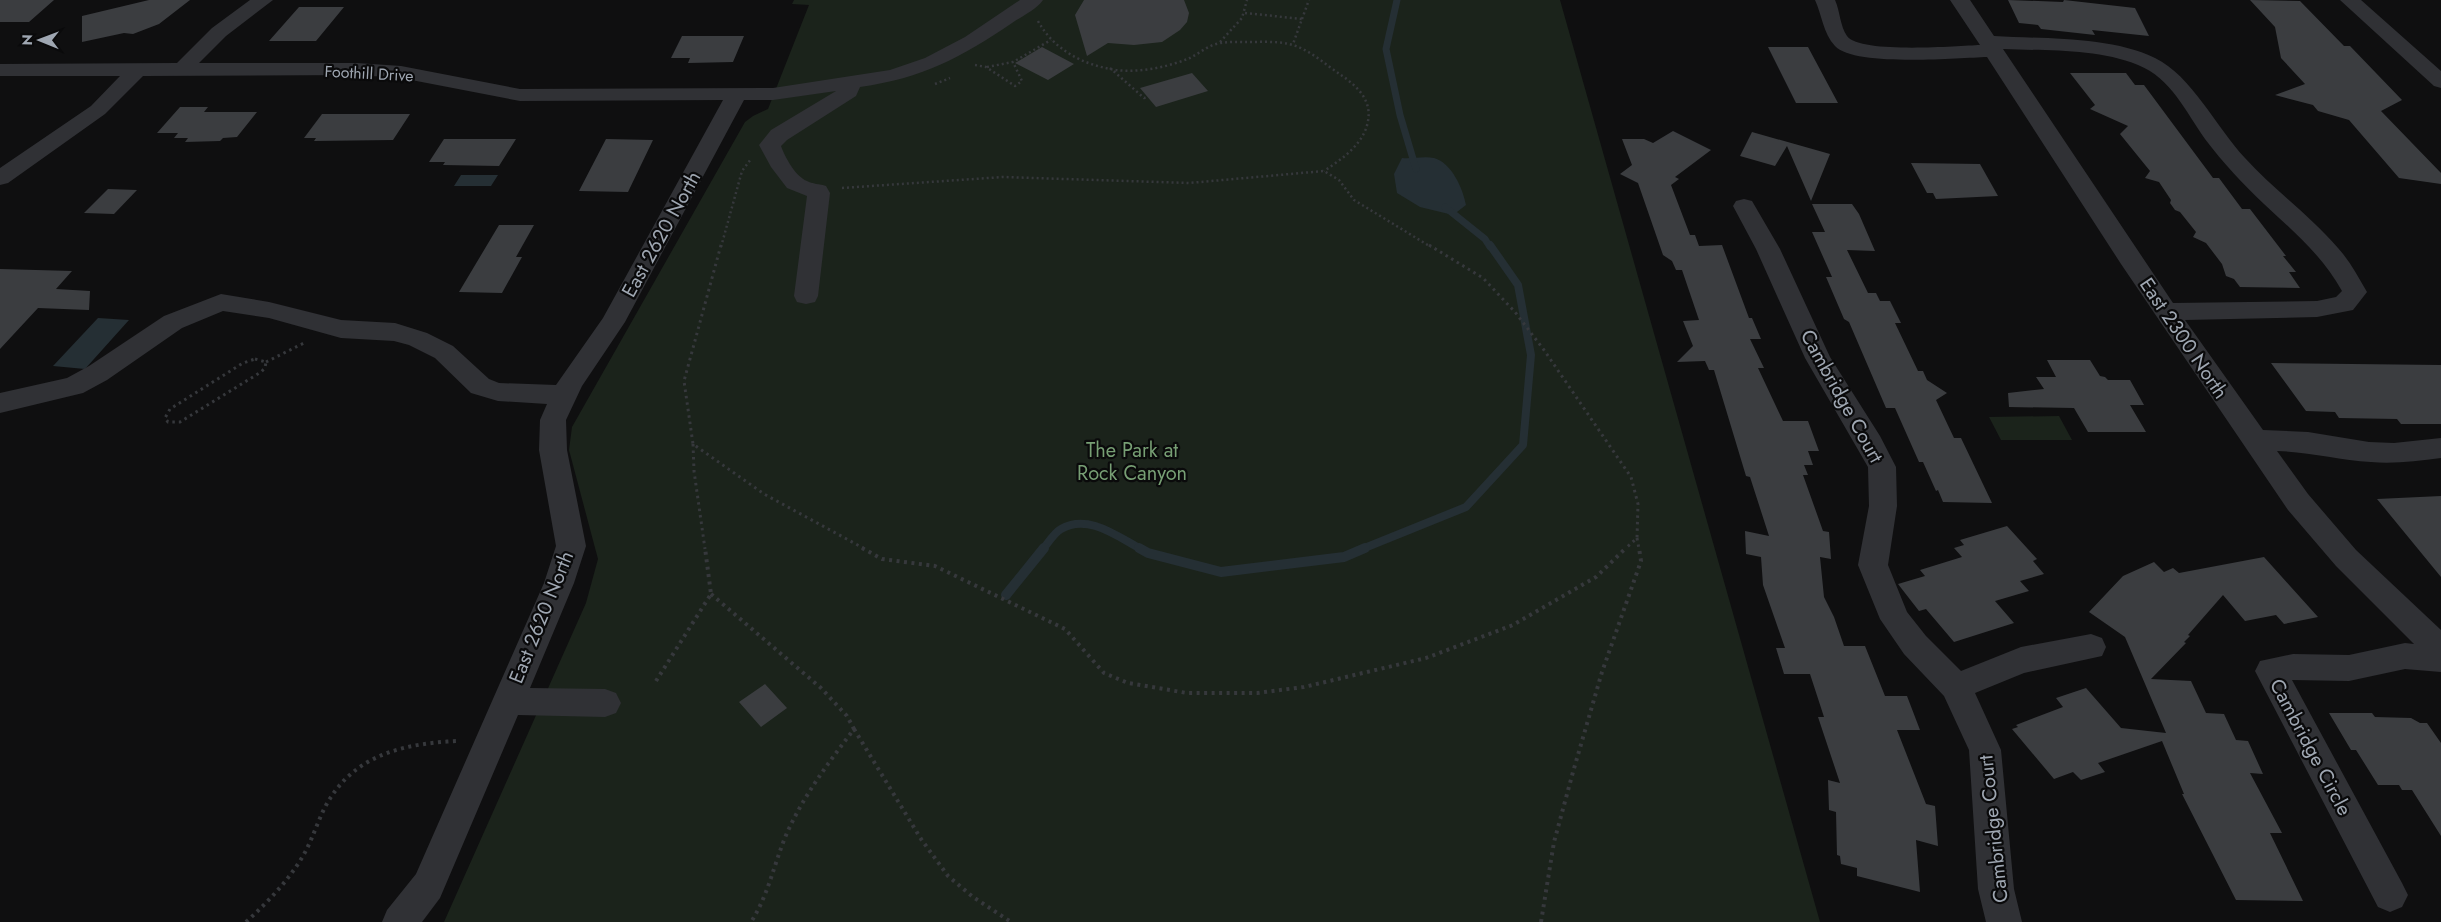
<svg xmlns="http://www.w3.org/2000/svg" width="2441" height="922" viewBox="0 0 2441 922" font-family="Jost,sans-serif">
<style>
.green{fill:#1b231b}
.water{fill:#252f34}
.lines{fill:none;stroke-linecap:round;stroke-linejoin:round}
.stream-far2{stroke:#252f34;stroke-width:7}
.stream-far1{stroke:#252f34;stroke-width:8}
.stream{stroke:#252f34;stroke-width:10}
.building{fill:#3b3d40}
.path-far2{stroke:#36383c;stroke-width:2.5;stroke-dasharray:2 3;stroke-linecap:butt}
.path-far1{stroke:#36383c;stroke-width:3;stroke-dasharray:2.5 4;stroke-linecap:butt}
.path{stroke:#36383c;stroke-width:4;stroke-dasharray:3 4.5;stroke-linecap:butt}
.minor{fill:#303135;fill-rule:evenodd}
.labels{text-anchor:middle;stroke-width:4.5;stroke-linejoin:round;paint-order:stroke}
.far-street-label{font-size:16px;fill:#9fa7b2;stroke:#0a0a0b}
.street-label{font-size:20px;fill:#9fa7b2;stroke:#0a0a0b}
.park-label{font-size:20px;fill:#779f74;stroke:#0a0a0b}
</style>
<rect width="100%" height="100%" fill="#0f0f10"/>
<!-- green -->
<path class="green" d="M794,0H1560L1820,922H444L586,603L598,559L569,450L572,427L745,122L753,116L768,109L809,5L792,4Z
M2059,416L2072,440H2001L1989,417Z"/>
<!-- water -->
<path class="water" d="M1402,158C1412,159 1424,156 1434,158C1452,163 1463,189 1466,205L1453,215L1420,207L1397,193L1394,174Z
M461,175H498L491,186H454Z
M98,318L129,320L85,369L53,366Z"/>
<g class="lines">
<!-- stream-far2 -->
<path class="stream-far2" d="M1397,0L1386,49L1400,115L1416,169
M1445,207L1485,239L1490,247"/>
<!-- stream-far1 -->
<path class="stream-far1" d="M1043,549C1048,543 1054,533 1061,529C1088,513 1118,537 1141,549
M1362,549L1466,507L1523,445L1531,355L1518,285L1490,245"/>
<!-- stream -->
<path class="stream" d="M1139,548L1148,553L1221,572L1344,557L1365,548
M1006,595L1044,548"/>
</g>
<!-- building -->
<path class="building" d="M0,0H54L29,22H0Z
M149,0H190L159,24L133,34L124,33L82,42V16Z
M1084,0H1184L1189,13L1187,22L1180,30L1162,42L1134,45L1108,43L1087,56L1075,15Z
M2008,0L2063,2L2064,0L2135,8L2149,36L2092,30L2095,35L2041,29L2038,25L2019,23Z
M2250,0L2300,1L2344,46H2350L2402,100L2381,111L2441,173V184L2399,178L2349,120L2318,111L2313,105L2275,95L2305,84L2281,58L2275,27Z
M299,7H344L316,41H269Z
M682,36H744L733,62L688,63L690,58H671Z
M1042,47L1074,64L1048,80L1015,63Z
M1768,47H1808L1838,103H1796Z
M1192,73L1208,91L1156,107L1140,88Z
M2070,73H2126L2135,85H2144L2213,178H2219L2242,209H2250L2286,256H2283L2296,272H2289L2300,288L2240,287L2234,279L2226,276L2222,264L2206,243L2193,237L2196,232L2180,212L2175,210L2170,203L2171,200L2159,182L2145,178L2150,171L2120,134L2128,126L2090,109L2095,105Z
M180,107H208L204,112H257L237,137L223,138L220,141L185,142L188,138H174L178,133H157Z
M322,114H410L393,140L314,141L316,138H304Z
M1673,131L1711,150L1675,177L1679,179L1671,185L1690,235H1695L1699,246L1722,245L1749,318H1752L1761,339H1750L1764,368H1758L1783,421H1808L1819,451H1808L1813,465H1804L1808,475H1803L1823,531L1829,532L1831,559L1820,557L1824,597L1834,617L1844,646H1865L1885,696H1907L1920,730H1897L1926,804L1935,806L1938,846L1916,840L1920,892L1857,876V868L1841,864L1840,856L1837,855L1836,812L1829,810L1828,780L1840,783L1818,717H1824L1810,674H1784L1776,648H1785L1763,585L1761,557L1746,554L1745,531L1769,536L1750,477L1746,476L1714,370H1709L1705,361L1677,362L1693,346L1683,321L1699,320L1682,270H1676L1672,261L1663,255L1638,183L1620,174L1632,165L1622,139H1644L1653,143Z
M1752,132L1830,154L1811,201L1787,146L1775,166L1740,156Z
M444,139H516L499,166L443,165L445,162H429Z
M606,139L653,140L628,192L579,191Z
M1911,163L1980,164L1998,196L1936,199L1933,193H1927Z
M108,189L137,190L114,214L84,213Z
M1812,204H1852L1859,214L1875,251L1847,250L1868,293H1876L1880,301H1890L1901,323H1895L1918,371H1923L1927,380L1947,393L1936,400L1954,438H1961L1992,503L1943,502L1938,490L1936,491L1923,462H1919L1895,408H1886L1849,322L1844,319L1826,277H1832L1812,232H1825Z
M499,225H534L516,257H522L502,293L459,292Z
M0,269L72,271L56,289L90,291L89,310L38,308L0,349Z
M2047,360H2090L2100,376L2105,377L2108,380H2130L2144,405H2130L2146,432H2088L2074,408L2009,407L2008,393L2044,389L2036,377H2056Z
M2271,363L2441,365V424H2401L2397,419L2339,418L2335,412L2306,411Z
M2441,496V577L2377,499Z
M2007,526L2037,559L2033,561L2044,574L2020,581L2029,591L1995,601L2014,623L1954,642L1926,609L1919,611L1898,584L1925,576L1920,570L1962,557L1954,548L1964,545L1960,540Z
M2264,557L2318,617L2284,624L2276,615L2245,621L2223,595L2188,635L2190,636L2184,642L2186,643L2151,679L2191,681L2206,713L2224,714L2236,740L2248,741L2263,774L2250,773L2282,833H2270L2303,901L2236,900L2182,794H2184L2162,741L2098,763L2105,772L2081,780L2073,772L2054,779L2012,729L2018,727L2016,725L2063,707L2056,698L2086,688L2121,728L2166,733L2125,637L2089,612L2123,576L2154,562L2164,572L2173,568L2179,573Z
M765,684L787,708L761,727L739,702Z
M2329,713H2372L2375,717L2411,718L2420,723H2427L2441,743V836L2412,790H2402L2399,785H2378L2356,750H2351Z"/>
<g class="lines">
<!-- path-far2 -->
<path class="path-far2" d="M1245,13L1302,19L1293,44
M1302,19L1309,0
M1038,21C1054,50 1083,65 1116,70C1140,73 1168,67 1190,58C1198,54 1205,48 1213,45C1224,41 1237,42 1247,42C1261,42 1276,41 1289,44C1308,48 1326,65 1341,75C1357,86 1372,100 1368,121C1364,144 1342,159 1324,171
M1220,42L1242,18L1247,0
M975,65L986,67L1015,86L1022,81L1013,62
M987,67L1013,62L1051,40
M1110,68L1144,98L1148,97
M935,84L950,78
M842,188L1003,177L1189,183L1324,171L1339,180L1354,200L1431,247
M721,247L742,171L751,159"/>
<!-- path-far1 -->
<path class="path-far1" d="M721,245L684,381L693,444L764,494L865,549
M1429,245L1483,278L1515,312L1544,350L1631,477L1638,504L1637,538L1625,549
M255,359L266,362L265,368L261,372L180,422H168L165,418L170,409L243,363Z
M266,362L304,343
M693,444L694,471L705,549
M1637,538L1639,549"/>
<!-- path -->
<path class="path" d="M862,548L882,559L935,566L1065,629L1104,673L1128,683L1187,693H1257L1304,687L1426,658L1513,625L1596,577L1626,548
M711,594L821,688L847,716L854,729C829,762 804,795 787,833C774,863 769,894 751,922
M656,681L711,594L705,548
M854,729L921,839L948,876L973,897L1011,922
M246,922C268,902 288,881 303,856C314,837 319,815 331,797C359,753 409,743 458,741
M1541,922L1554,842L1573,772L1602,672L1641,561L1639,548"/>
<!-- minor -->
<path class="minor" d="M250,0H273L226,36L199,63H357L401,66L520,89L773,88L890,70L925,58L965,37L1020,0H1043C1036,10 1022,16 1012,23C960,58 923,78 860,87L856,96L787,140L781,146C785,157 795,176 807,181C812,184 820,184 826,186L830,193L818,296L815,302L806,304L797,302L794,296L807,196L787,188L771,167L759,145L771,130L836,91L773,100H744L625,322L582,386L566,420L567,450L586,546L574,583L530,688L605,689L616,693L621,703L616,713L605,717L518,715L440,898L422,922H382L387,910L416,874L544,583L556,546L539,450L540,420L547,404L498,401L471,393L435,358L409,345L394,341L341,338L269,318L223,311L182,328L107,380L83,393L0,413V393L67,378L89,366L164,316L221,294L269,302L341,320L395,323L427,333L453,346L489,379L499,383L556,385L603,318L723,100L520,101L401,78L357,75L143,76L105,114L8,183L0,185V168L91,106L120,76H0V64L177,63L212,28Z
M1815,0H1835C1840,11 1840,26 1847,36C1860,54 1957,46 1980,45L1950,0H1970L1994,36C2043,39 2110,36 2155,58C2192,76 2216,127 2245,158C2274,190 2310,215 2338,248C2350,261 2358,277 2367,292L2353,310L2317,317L2185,320L2263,430L2308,432L2369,442L2394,443L2441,438V458C2417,461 2394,464 2371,462C2339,460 2309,452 2277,451L2308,494L2356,550L2441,630V672L2405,669L2349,681L2292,680L2402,883L2408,895L2402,907L2390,912L2378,907L2255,671L2260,661L2293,654L2349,655L2405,643L2414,644L2336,566L2288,510L2121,264L1987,57C1957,58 1854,67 1835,46C1823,33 1822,15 1815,0ZM2003,49C2046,51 2096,48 2138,65C2171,78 2186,112 2205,139C2223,163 2243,184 2264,204C2293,231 2322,255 2342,291L2336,297L2317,301L2173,303Z
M2340,0H2361L2441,71V88L2434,86Z
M1744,199L1752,201L1780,249L1830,357L1880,436L1896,467L1897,506L1888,565L1907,612L1926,636L1961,671L2021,647L2091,634L2102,638L2106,647L2102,656L2024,673L1975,693L2001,750L2014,889L2022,922H1986L1978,889L1969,750L1944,696L1904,654L1880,619L1858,565L1869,506L1868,467L1805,358L1756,249L1733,206L1736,201Z"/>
</g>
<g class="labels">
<!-- far-street labels -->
<g class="far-street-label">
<text transform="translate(369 73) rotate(3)" y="6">Foothill Drive</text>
</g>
<!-- street labels -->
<g class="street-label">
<text transform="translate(661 234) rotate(-61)" y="7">East 2620 North</text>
<text transform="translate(2184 338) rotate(56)" y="7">East 2300 North</text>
<text transform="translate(1842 396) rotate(61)" y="7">Cambridge Court</text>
<text transform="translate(541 617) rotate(-68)" y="7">East 2620 North</text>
<text transform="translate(2311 747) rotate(62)" y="7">Cambridge Circle</text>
<text transform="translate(1993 829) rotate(-96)" y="7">Cambridge Court</text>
</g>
<!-- park labels -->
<g class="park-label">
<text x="1132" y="457">The Park at<tspan x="1132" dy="23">Rock Canyon</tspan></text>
</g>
</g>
<!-- north arrow -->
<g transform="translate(40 40) rotate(271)" stroke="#0a0a0b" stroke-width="4" paint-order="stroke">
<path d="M0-4L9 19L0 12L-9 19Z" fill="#9fa7b2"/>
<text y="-8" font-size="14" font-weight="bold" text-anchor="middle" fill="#9fa7b2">N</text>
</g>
</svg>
